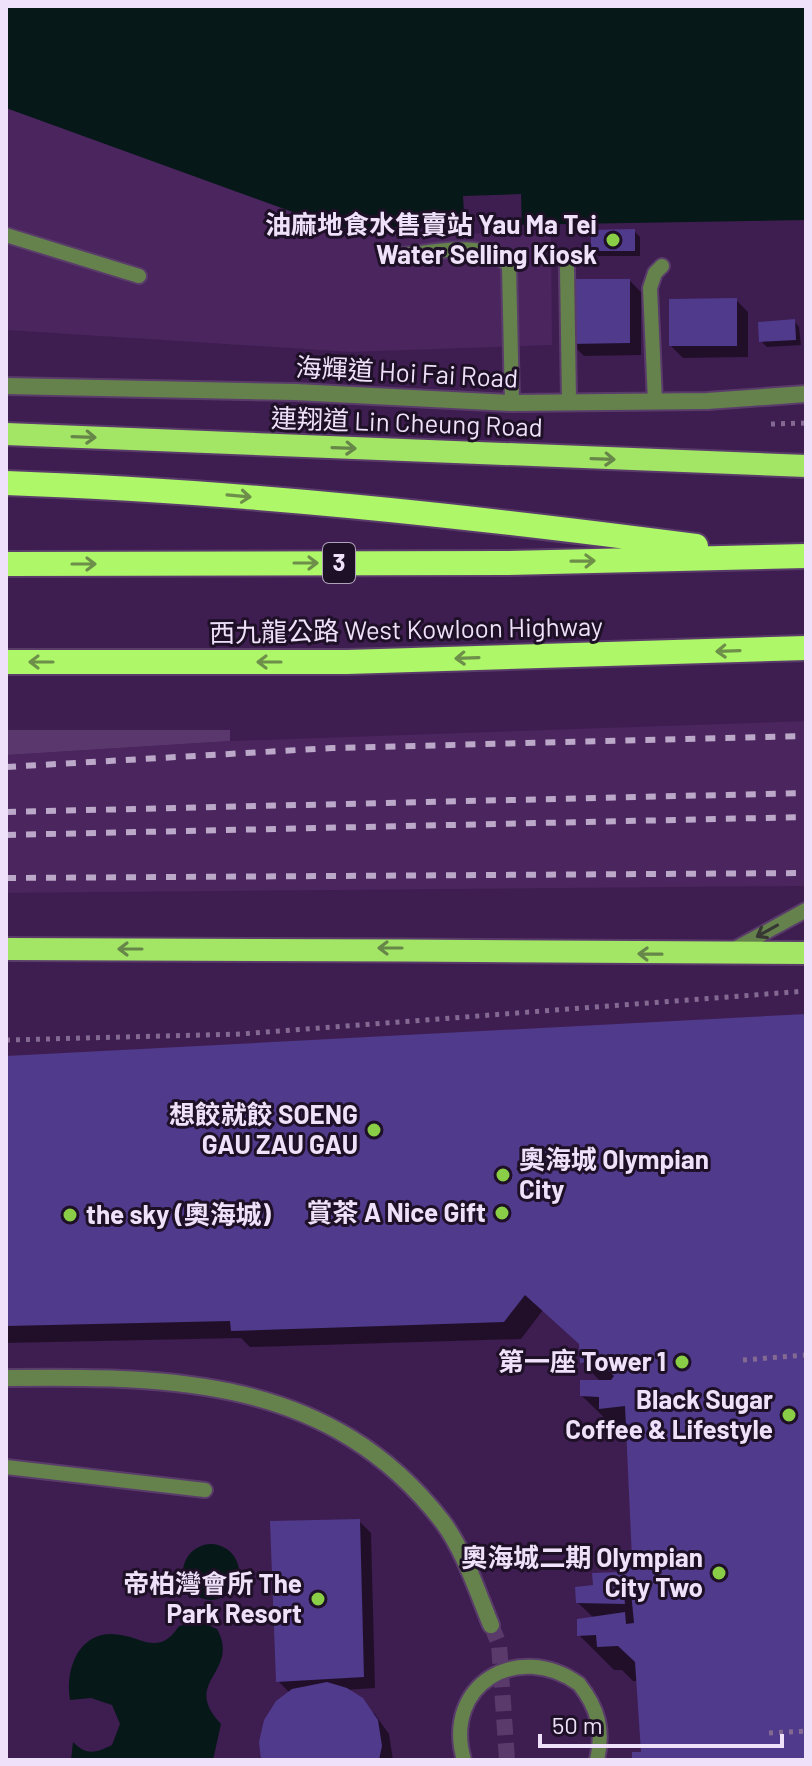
<svg xmlns="http://www.w3.org/2000/svg" width="812" height="1766" viewBox="0 0 812 1766" font-family="Barlow,'Noto Sans TC',sans-serif">
<style>
.built{fill:#4a255e}
.green{fill:#5a386e}
.water{fill:#061918}
.pier{fill:#3e1d50}
.shadow{fill:#0007}
.building{fill:#503a8b}
.lines{fill:none;stroke-linecap:round;stroke-linejoin:round}
.minor-tunnel{stroke:#593a6a;stroke-width:16;stroke-dasharray:16 8;stroke-linecap:butt}
.service-casing{stroke:#5a3c6b;stroke-width:18}
.minor-casing{stroke:#5a3c6b;stroke-width:20}
.trunk-casing{stroke:#5a3c6b;stroke-width:26}
.motorway-casing{stroke:#5a3c6b;stroke-width:28}
.path{stroke:#846a93;stroke-width:5;stroke-dasharray:4 6;stroke-linecap:butt}
.service{stroke:#65824d;stroke-width:14}
.minor{stroke:#65824d;stroke-width:16}
.trunk{stroke:#a3e665;stroke-width:22}
.motorway{stroke:#adf768;stroke-width:24}
.rail{stroke:#bca8c9;stroke-width:6;stroke-dasharray:10 10;stroke-linecap:butt}
.service-bridge-casing{stroke:#5a3c6b;stroke-width:18;stroke-linecap:butt}
.service-bridge{stroke:#65824d;stroke-width:14}
.oneway{stroke:#678649}
.oneway2{stroke:#6d8f4a}
.oneway3{stroke:#373834}
.poi-dot{fill:#8ace47;stroke:#1e1026;stroke-width:3}
.labels{text-anchor:middle;stroke-width:6;stroke-linejoin:round;paint-order:stroke}
.shield{fill:#1e1026;stroke:#b1a2bb;stroke-width:2}
.shield-label{font-size:24px;font-weight:bold;fill:#f0e1fb}
.poi-label{font-size:26px;font-weight:bold;fill:#f0e1fb;stroke:#1e1026;text-anchor:end}
.street-label{font-size:26px;fill:#f0e1fb;stroke:#1e1026}
</style>
<rect width="100%" height="100%" fill="#3e1d50"/>
<!-- built -->
<path class="built" d="M6,6L338,228L551,236L552,345L350,352L6,330Z
M806,721V886L6,893V755L230,741Z"/>
<!-- green -->
<path class="green" d="M6,730H230V741L6,755Z"/>
<!-- water -->
<path class="water" d="M6,6H806V220L337,228L6,108Z
M183 1572a28 28 0 1 1 56 0a28 28 0 1 1-56 0Z
M199,1621L217,1629C241,1673 180,1681 221,1724L213,1760H71L73,1742C87,1756 95,1753 112,1745L120,1724L112,1705L91,1698L70,1700C65,1672 77,1634 111,1634C141,1634 157,1659 179,1626Z"/>
<!-- pier -->
<path class="pier" d="M521,194L522,229L465,230L463,196Z"/>
<!-- shadow -->
<path class="shadow" d="M634,231L640,237V256H598L593,250Z
M629,280L641,292V355L584,356L572,344Z
M736,300L748,312V357L683,358L671,346Z
M794,321L799,327L801,345L767,347L761,341Z
M806,1016V1760H634L643,1754L639,1681H633L622,1670H614L579,1635L594,1618L578,1603L636,1558L629,1436L617,1430L582,1396V1381L599,1380L582,1362L581,1345L543,1310L521,1339L250,1347L241,1338L6,1343V1058Z
M359,1521L371,1533L375,1688L346,1690L374,1713L389,1734L393,1760H266L290,1693L278,1681Z"/>
<!-- building -->
<path class="building" d="M635,229V251H591V230Z
M570,279H630V343L570,344Z
M737,298V346H669V299Z
M795,319L796,340L759,342L758,322Z
M806,1014V1760H632V1752H641L635,1662L618,1646L597,1647L596,1635L577,1636V1619L625,1612L626,1624L634,1623L631,1592H624L625,1604L576,1603L575,1587L593,1585L592,1573L618,1572L632,1559L625,1406L599,1409V1397L580,1396V1380H611L614,1376L599,1362L580,1363L579,1344L525,1295L504,1322L231,1331L230,1321L6,1326V1056Z
M360,1519L364,1677L276,1682L270,1521Z
M327,1682L347,1688L363,1698L378,1720L382,1746L379,1760H261L259,1742L264,1720L276,1701L292,1689Z"/>
<g class="lines">
<!-- minor-tunnel -->
<path class="minor-tunnel" d="M491,1625L499,1644L507,1760"/>
<defs>
<path id="service" d="M6,235L139,276
M392,256C427,254 484,237 509,266L512,403
M567,268L569,402
M655,401L650,288L655,273L662,266
M733,950L806,910
M6,1467L205,1490
M579,1684C598,1708 604,1730 597,1760"/>
<path id="minor" d="M6,386L295,392L512,403L707,401L806,394
M6,1378C172,1376 330,1377 442,1521C464,1550 477,1591 491,1625"/>
<path id="trunk" d="M6,434L806,466
M6,949C273,949 539,952 806,953"/>
<path id="motorway" d="M6,483C237,491 467,516 696,546
M6,564L505,563L806,556
M6,662H347L806,648"/>
</defs>
<!-- service casing -->
<use href="#service" class="service-casing"/>
<!-- minor casing -->
<use href="#minor" class="minor-casing"/>
<!-- trunk casing -->
<use href="#trunk" class="trunk-casing"/>
<!-- motorway casing -->
<use href="#motorway" class="motorway-casing"/>
<!-- path -->
<path class="path" d="M771,424L806,423
M6,1040L241,1034L806,991
M743,1360L806,1355
M769,1733L806,1731"/>
<!-- service -->
<use href="#service" class="service"/>
<!-- minor -->
<use href="#minor" class="minor"/>
<!-- trunk -->
<use href="#trunk" class="trunk"/>
<!-- motorway -->
<use href="#motorway" class="motorway"/>
<!-- rail -->
<path class="rail" d="M6,767L332,748L806,736
M6,812L806,793
M6,835L806,817
M6,878L806,873"/>
<defs>
<path id="service-bridge" d="M464,1760C442,1685 518,1640 579,1684"/>
</defs>
<!-- service-bridge casing -->
<use href="#service-bridge" class="service-bridge-casing"/>
<!-- service-bridge -->
<use href="#service-bridge" class="service-bridge"/>
</g>
<!-- one-way arrows -->
<defs><path id="oneway-shaft" d="M-6 0H5M1.5-3L5.5 0L1.5 3" fill="none" stroke-width="1.6" stroke-linecap="round" stroke-linejoin="round" transform="scale(2)"/></defs>
<g class="oneway">
<use href="#oneway-shaft" transform="translate(84 437) rotate(2)"/>
<use href="#oneway-shaft" transform="translate(344 448) rotate(2)"/>
<use href="#oneway-shaft" transform="translate(603 459) rotate(2)"/>
<use href="#oneway-shaft" transform="translate(390 948) rotate(-180)"/>
<use href="#oneway-shaft" transform="translate(130 949) rotate(180)"/>
<use href="#oneway-shaft" transform="translate(650 954) rotate(-179)"/>
</g>
<g class="oneway2">
<use href="#oneway-shaft" transform="translate(239 496) rotate(5)"/>
<use href="#oneway-shaft" transform="translate(583 561) rotate(-1)"/>
<use href="#oneway-shaft" transform="translate(306 563)"/>
<use href="#oneway-shaft" transform="translate(84 564)"/>
<use href="#oneway-shaft" transform="translate(728 651) rotate(178)"/>
<use href="#oneway-shaft" transform="translate(467 658) rotate(178)"/>
<use href="#oneway-shaft" transform="translate(41 662) rotate(180)"/>
<use href="#oneway-shaft" transform="translate(269 662) rotate(180)"/>
</g>
<use class="oneway3" href="#oneway-shaft" transform="translate(767 931) rotate(151)"/>
<!-- markers -->
<g class="poi-dot">
<circle cx="613" cy="240" r="8"/>
<circle cx="374" cy="1130" r="8"/>
<circle cx="503" cy="1175" r="8"/>
<circle cx="502" cy="1213" r="8"/>
<circle cx="70" cy="1215" r="8"/>
<circle cx="682" cy="1362" r="8"/>
<circle cx="789" cy="1415" r="8"/>
<circle cx="719" cy="1573" r="8"/>
<circle cx="318" cy="1599" r="8"/>
</g>
<g class="labels">
<!-- shield labels -->
<rect class="shield" x="323" y="543" width="32" height="40" rx="6"/>
<g class="shield-label">
<text x="339" y="571">3</text>
</g>
<!-- poi labels -->
<g class="poi-label">
<text x="597" y="234">油麻地食水售賣站 Yau Ma Tei<tspan x="597" dy="30">Water Selling Kiosk</tspan></text>
<text x="358" y="1124">想餃就餃 SOENG<tspan x="358" dy="30">GAU ZAU GAU</tspan></text>
<text x="519" y="1169" text-anchor="start">奧海城 Olympian<tspan x="519" dy="30">City</tspan></text>
<text x="486" y="1222">賞茶 A Nice Gift</text>
<text x="86" y="1224" text-anchor="start">the sky (奧海城)</text>
<text x="666" y="1371">第一座 Tower 1</text>
<text x="773" y="1409">Black Sugar<tspan x="773" dy="30">Coffee &amp; Lifestyle</tspan></text>
<text x="703" y="1567">奧海城二期 Olympian<tspan x="703" dy="30">City Two</tspan></text>
<text x="302" y="1593">帝柏灣會所 The<tspan x="302" dy="30">Park Resort</tspan></text>
</g>
<!-- street labels -->
<g class="street-label">
<text transform="translate(407 373) rotate(3)" y="9">海輝道 Hoi Fai Road</text>
<text transform="translate(407 423) rotate(2)" y="9">連翔道 Lin Cheung Road</text>
<text transform="translate(406 630) rotate(-1)" y="9">西九龍公路 West Kowloon Highway</text>
</g>
</g>
<!-- border -->
<rect width="812" height="1766" fill="none" stroke="#f0e1fb" stroke-width="16"/>
<!-- scale -->
<path d="M540 1734v12h242v-12" fill="none" stroke="#f0e1fb" stroke-width="4"/>
<text x="552" y="1734" font-size="24" fill="#f0e1fb" stroke="#1e1026" stroke-width="6" paint-order="stroke">50 m</text>
</svg>
